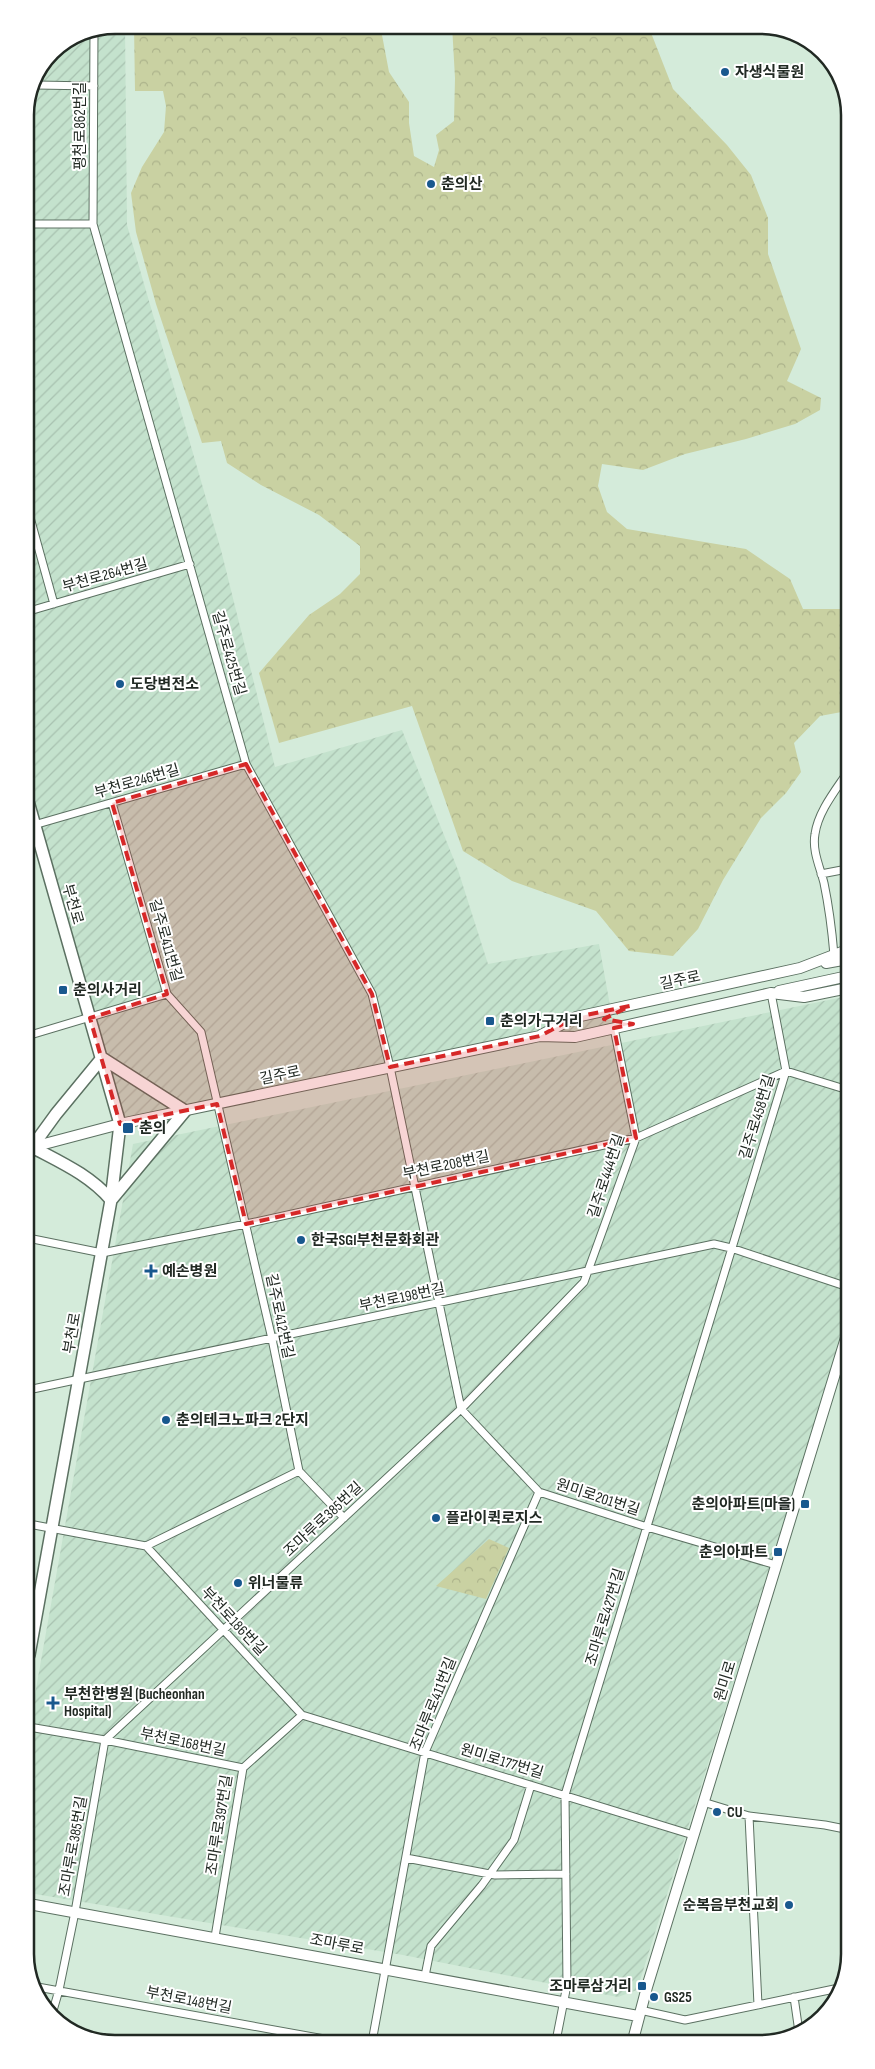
<svg xmlns="http://www.w3.org/2000/svg" width="875" height="2069" viewBox="0 0 875 2069" font-family="'Sofia Sans Condensed','Noto Sans KR',sans-serif">
<style>
.industrial{fill:url(#industrial-furrows)}
.forest{fill:url(#forest-crowns)}
.lines{fill:none;stroke-linecap:round;stroke-linejoin:round}
.street-casing{stroke:#5c7162;stroke-width:9}
.secondary-casing{stroke:#5c7162;stroke-width:12}
.primary-casing{stroke:#5c7162;stroke-width:14}
.street{stroke:#fff;stroke-width:7}
.secondary{stroke:#fff;stroke-width:10}
.primary{stroke:#fff;stroke-width:11}
.marked{fill:#d62828;fill-opacity:0.2;stroke:#d62828;stroke-width:4;stroke-dasharray:10 6;stroke-linejoin:round}
.poi-dot{fill:#19588e;stroke:#fff;stroke-width:2}
.labels{text-anchor:middle;stroke-width:4;stroke-linejoin:round;paint-order:stroke}
.poi-label{font-size:15px;font-weight:bold;fill:#212923;stroke:#fff;text-anchor:start}
.street-label{font-size:15px;fill:#212923;stroke:#fff}
.rim{fill:none;stroke:#212923;stroke-width:2.5}
</style>
<defs>
<pattern id="industrial-furrows" width="10" height="10" patternUnits="userSpaceOnUse" patternTransform="scale(1.25)"><rect width="10" height="10" fill="#c4e2cd"/><path d="M-1 1l2-2M0 10L10 0M9 11l2-2" fill="none" stroke="#a8c2b0"/></pattern>
<pattern id="forest-crowns" width="20" height="18" patternUnits="userSpaceOnUse" patternTransform="scale(1.25)"><rect width="20" height="18" fill="#c9d1a2"/><path d="M2 6a3 3 0 1 1 6 0M12 15a3 3 0 1 1 6 0" fill="none" stroke="#acb38b"/></pattern>
</defs>
<rect width="100%" height="100%" fill="#d4ebda"/>
<!-- industrial -->
<path class="industrial" d="M114,25H125L127,225L221,550L275,767L402,730L458,870L488,964L599,944L614,1028L120,1124L27,798L25,109L51,51L81,32Z
M848,996V1318L637,1990L618,1997L403,1955L29,1893V1728L133,1144Z"/>
<!-- forest -->
<path class="forest" d="M134,25H384L382,35L389,72L409,102V123L414,156L434,167L439,150L436,135L454,121L455,78L452,25H648L673,89L727,145L751,175L768,218V254L801,349L787,381L821,398L820,410L795,424L746,439L685,454L643,470L602,464L598,486L607,512L627,529L746,549L790,579L803,609H847V711L820,716L794,743L801,772L786,793L761,818L723,880L698,929L673,956L629,951L596,911L512,881L463,851L412,706L279,743L259,673L309,615L340,594L360,574V546L319,515L261,485L227,463L221,441L202,443L156,304L136,232L131,193L142,167L164,132L166,106L163,91H135Z
M489,1539L509,1548L486,1599L436,1586Z"/>
<g class="lines">
<defs>
<path id="street" d="M94,29L93,224L246,764L372,994L390,1067L461,1409L539,1492L647,1527L776,1565
M36,85L94,86
M25,224H93
M26,503L54,604
M26,612L190,564
M112,803L167,994L201,1032L272,1339L299,1471L344,1518
M27,827L246,764
M821,874L847,869
M834,955C832,931 829,907 824,883C820,867 812,851 815,834C818,812 835,791 847,773
M27,1036L167,994
M28,1238L102,1253L246,1224L636,1138L786,1071L848,1090
M28,1390L714,1244L731,1248L848,1287
M29,1524L146,1546L302,1715
M146,1546L299,1471
M302,1715L693,1835
M29,1727L105,1740L243,1768
M703,1802L749,1816L825,1825L850,1830
M749,1816L758,2005
M406,1858L495,1875L566,1874
M215,1937L243,1768L302,1715
M425,1976L431,1946L482,1885L514,1840L531,1785
M32,1986L341,2042
M794,1997L799,2032
M640,2010L685,2020L839,1988
M52,2014L59,1990L75,1912L105,1740L461,1409L584,1282L636,1138L614,1028
M556,2041L567,1985L565,1795L786,1071L771,993
M372,2042L425,1752L539,1492"/>
<path id="secondary" d="M826,963L848,959
M779,991L848,976
M541,1035L576,1017L800,968L847,950
M29,1148L120,1124L540,1036L575,1037L771,993L804,997L848,988
M29,1904L638,2016
M633,2040L647,1987L848,1331"/>
<path id="primary" d="M27,798L120,1124L111,1200L29,1655
M102,1058L185,1111L112,1199
M102,1058L56,1114L32,1147C60,1162 90,1175 111,1200"/>
</defs>
<!-- street casing -->
<use href="#street" class="street-casing"/>
<!-- secondary casing -->
<use href="#secondary" class="secondary-casing"/>
<!-- primary casing -->
<use href="#primary" class="primary-casing"/>
<!-- street -->
<use href="#street" class="street"/>
<!-- secondary -->
<use href="#secondary" class="secondary"/>
<!-- primary -->
<use href="#primary" class="primary"/>
</g>
<!-- marked area -->
<path class="marked" d="M246,764L372,994L390,1067L540,1036L576,1017L630,1006L604,1019L633,1024L614,1028L636,1138L246,1224L217,1104L120,1124L90,1018L167,994L112,803Z"/>
<!-- markers -->
<g class="poi-dot">
<circle cx="725" cy="72" r="5"/>
<circle cx="431" cy="184" r="5"/>
<circle cx="120" cy="684" r="5"/>
<rect x="58" y="985" width="10" height="10" rx="2.5"/>
<rect x="485" y="1016" width="10" height="10" rx="2.5"/>
<rect x="122" y="1122" width="12" height="12" rx="2.5"/>
<circle cx="301" cy="1240" r="5"/>
<path d="M148.5 1263.5h5v5h5v5h-5v5h-5v-5h-5v-5h5z"/>
<circle cx="166" cy="1420" r="5"/>
<rect x="800" y="1499" width="10" height="10" rx="2.5"/>
<circle cx="436" cy="1518" r="5"/>
<rect x="773" y="1547" width="10" height="10" rx="2.5"/>
<circle cx="238" cy="1583" r="5"/>
<path d="M50.5 1695.5h5v5h5v5h-5v5h-5v-5h-5v-5h5z"/>
<circle cx="717" cy="1812" r="5"/>
<circle cx="789" cy="1905" r="5"/>
<rect x="637" y="1981" width="10" height="10" rx="2.5"/>
<circle cx="654" cy="1997" r="5"/>
</g>
<g class="labels">
<!-- poi labels -->
<g class="poi-label">
<text x="735" y="77">자생식물원</text>
<text x="441" y="189">춘의산</text>
<text x="130" y="689">도당변전소</text>
<text x="73" y="995">춘의사거리</text>
<text x="500" y="1026">춘의가구거리</text>
<text x="139" y="1133">춘의</text>
<text x="311" y="1245">한국SGI부천문화회관</text>
<text x="162" y="1276">예손병원</text>
<text x="176" y="1425">춘의테크노파크 2단지</text>
<text x="795" y="1509" text-anchor="end">춘의아파트(마을)</text>
<text x="446" y="1523">플라이퀵로지스</text>
<text x="768" y="1557" text-anchor="end">춘의아파트</text>
<text x="248" y="1588">위너물류</text>
<text x="64" y="1699">부천한병원 (Bucheonhan<tspan x="64" dy="17">Hospital)</tspan></text>
<text x="727" y="1817">CU</text>
<text x="779" y="1910" text-anchor="end">순복음부천교회</text>
<text x="632" y="1991" text-anchor="end">조마루삼거리</text>
<text x="664" y="2002">GS25</text>
</g>
<!-- street labels -->
<g class="street-label">
<text transform="translate(80 126) rotate(-90)" y="5">평천로862번길</text>
<text transform="translate(105 575) rotate(-16)" y="5">부천로264번길</text>
<text transform="translate(229 653) rotate(74)" y="5">길주로425번길</text>
<text transform="translate(137 781) rotate(-16)" y="5">부천로246번길</text>
<text transform="translate(73 904) rotate(74)" y="5">부천로</text>
<text transform="translate(166 940) rotate(74)" y="5">길주로411번길</text>
<text transform="translate(680 980) rotate(-12)" y="5">길주로</text>
<text transform="translate(280 1075) rotate(-12)" y="5">길주로</text>
<text transform="translate(757 1117) rotate(-73)" y="5">길주로458번길</text>
<text transform="translate(446 1165) rotate(-12)" y="5">부천로208번길</text>
<text transform="translate(606 1176) rotate(-72)" y="5">길주로444번길</text>
<text transform="translate(402 1297) rotate(-12)" y="5">부천로198번길</text>
<text transform="translate(280 1316) rotate(78)" y="5">길주로412번길</text>
<text transform="translate(72 1333) rotate(-80)" y="5">부천로</text>
<text transform="translate(598 1497) rotate(18)" y="5">원미로201번길</text>
<text transform="translate(323 1519) rotate(-43)" y="5">조마루로385번길</text>
<text transform="translate(605 1617) rotate(-73)" y="5">조마루로427번길</text>
<text transform="translate(234 1621) rotate(47)" y="5">부천로186번길</text>
<text transform="translate(725 1681) rotate(-73)" y="5">원미로</text>
<text transform="translate(433 1704) rotate(-68)" y="5">조마루로411번길</text>
<text transform="translate(183 1742) rotate(12)" y="5">부천로168번길</text>
<text transform="translate(502 1761) rotate(17)" y="5">원미로177번길</text>
<text transform="translate(219 1825) rotate(-81)" y="5">조마루로397번길</text>
<text transform="translate(73 1846) rotate(-80)" y="5">조마루로385번길</text>
<text transform="translate(337 1944) rotate(11)" y="5">조마루로</text>
<text transform="translate(189 2000) rotate(11)" y="5">부천로148번길</text>
</g>
</g>
<!-- crop -->
<path d="M0 0H875V2069H0ZM115 34H760A81 81 0 0 1 841 115V1954A81 81 0 0 1 760 2035H115A81 81 0 0 1 34 1954V115A81 81 0 0 1 115 34Z" fill="#fff" fill-rule="evenodd"/>
<path class="rim" d="M115 34H760A81 81 0 0 1 841 115V1954A81 81 0 0 1 760 2035H115A81 81 0 0 1 34 1954V115A81 81 0 0 1 115 34Z"/>
</svg>
